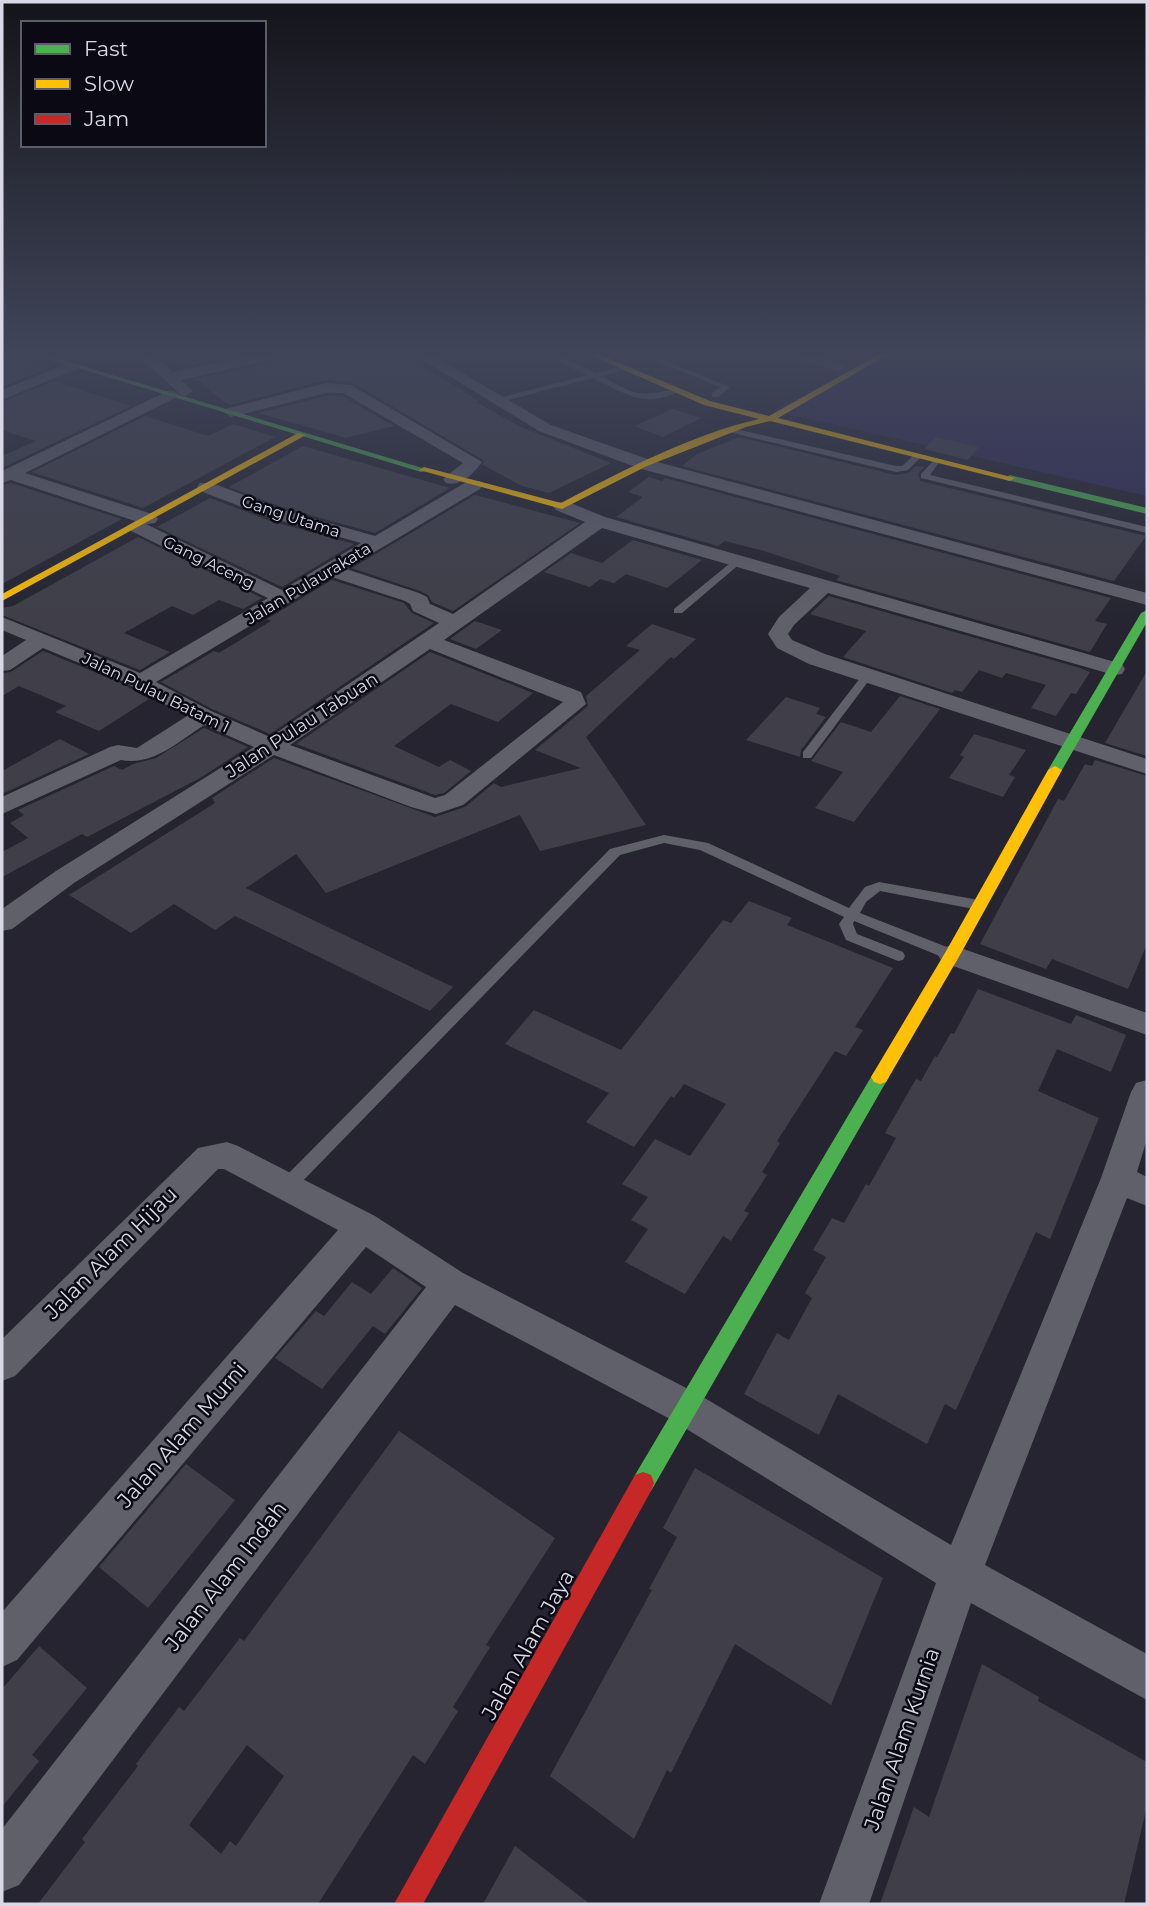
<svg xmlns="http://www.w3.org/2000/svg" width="1149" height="1906" viewBox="0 0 1149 1906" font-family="Montserrat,sans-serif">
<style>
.green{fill:#322b59}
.building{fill:#403f49;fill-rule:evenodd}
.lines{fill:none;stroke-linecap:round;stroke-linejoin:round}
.lane{fill:#60606a;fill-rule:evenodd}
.street{fill:#60606a;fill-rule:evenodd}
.fast{fill:#4caf50;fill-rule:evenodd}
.slow{fill:#ffc107;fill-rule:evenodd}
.jam{fill:#c62828;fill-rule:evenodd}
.labels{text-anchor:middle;stroke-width:5;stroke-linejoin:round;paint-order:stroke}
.far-street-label{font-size:16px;fill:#d8d8e7;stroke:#0b0a14}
.street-label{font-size:18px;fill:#d8d8e7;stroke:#0b0a14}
.near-street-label{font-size:21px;fill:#d8d8e7;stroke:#0b0a14}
</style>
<rect width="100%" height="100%" fill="#252430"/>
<!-- green -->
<path class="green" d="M875,355H1147V496L774,411Z"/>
<!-- building -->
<path class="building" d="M2,355H10L51,367L2,387Z
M191,355H244L179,368L169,359Z
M282,355H404L479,401L476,402L521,427L611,463L549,493L522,486L483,465V460L351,382L325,380L231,405L224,402L198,380H192L274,362Z
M53,381L131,406L2,468V456L36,441L2,430V402Z
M326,396H342L394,426L346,438L258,413Z
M673,409L701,418L663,437L634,426Z
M145,416L208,436L233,424L275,437L143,508L32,472Z
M739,437L895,475L908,473L916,466L924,467L918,474L920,481L1146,536L1114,581L682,466L697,454Z
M935,437L979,447L968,460L924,449Z
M303,446L450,488L375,533L284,508L229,487Z
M649,477L662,481L665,478L1111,598L1095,621L1107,624L1090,652L836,580L840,576L764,551L725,541L718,546L616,517L643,497L628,492Z
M11,483L122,519L2,584V485Z
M475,495L580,523L453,611L432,602L428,595L420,591L352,568Z
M210,498L270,521L354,544L282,587L157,527Z
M138,537L262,598L243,609L219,600L193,615L172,606L124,633L170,652L140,670L2,615V608L13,606Z
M633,540L702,560L667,588L626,574L614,583L600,579L590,587L544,572L571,553L602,563Z
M332,580L404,603L412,613L434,623L270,734L212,709L161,682L214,651L219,653L271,621L267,619Z
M829,596L1080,668L1090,672L1076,694L1071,693L1056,716L1031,708L1046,685L1006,673L1002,678L979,670L962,692L955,690L952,693L843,657L866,631L810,614Z
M475,621L502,630L476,649L450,639Z
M652,624L696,639L674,659L671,657L586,737L646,825L540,851L520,815L326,893L296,854L246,888L453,987L430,1011L235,916L215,930L174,904L131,933L69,895L215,803L212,798L274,758L435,817L465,807L494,783L501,787L581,768L535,750L588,706L586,696L640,650L626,646Z
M43,651L119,682L149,699L99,731L55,712L66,706L19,686L2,696V673L11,672Z
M430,652L533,693L498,722L451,704L394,746L439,767L450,760L471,771L444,793L435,795L296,744Z
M1147,671V756L1105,743Z
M900,696L940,709L854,822L815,808L843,772L811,761L841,722L871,732Z
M786,697L820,708L816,714L826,717L801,750L800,757L746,740Z
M204,728L248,747L200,778L87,837L82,834L2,877V852L28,838L10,823L24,815L18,810L114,766L122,770L133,764L156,758Z
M974,734L1026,750L1009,775L1015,777L1003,797L949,778L964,757L960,755Z
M60,739L89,754L2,794V771Z
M1095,760L1147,776V944L1128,989L1052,959L1046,969L980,944L1058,799L1064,801L1085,764L1092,766Z
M749,901L792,918L787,925L893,968L855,1027L863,1030L846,1056L835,1051L777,1141L780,1143L762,1172L767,1175L744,1211L749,1213L731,1241L723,1236L685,1294L625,1262L648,1229L631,1220L648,1197L622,1184L655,1139L690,1156L726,1104L684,1084L674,1098L671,1096L634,1147L586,1122L609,1093L505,1044L534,1010L621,1050L723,920L731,923Z
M978,989L1071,1024L1076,1015L1126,1035L1111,1072L1057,1049L1038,1091L1099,1118L1050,1239L1036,1232L956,1410L945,1404L927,1444L838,1394L819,1435L744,1394L777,1333L789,1340L812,1298L805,1293L826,1257L813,1250L832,1218L844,1223L866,1184L869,1186L896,1138L885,1133L916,1079L921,1081L935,1056L937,1057L951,1033L954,1034Z
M393,1268L422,1288L385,1334L373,1326L322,1389L275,1358L316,1311L324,1316L352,1282L371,1294Z
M399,1431L555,1538L486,1645L490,1647L453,1707L458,1711L425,1764L413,1755L318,1904H38L85,1842L82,1839L138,1766L136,1764L179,1707L184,1711L240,1638L244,1641ZM247,1745L284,1776L236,1846L230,1841L221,1854L189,1825Z
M186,1464L235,1500L148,1608L99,1567Z
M695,1468L883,1578L831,1705L735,1644L671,1773L667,1770L634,1839L550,1776L652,1590L649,1589L677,1537L663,1528Z
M39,1646L87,1688L32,1755L39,1761L2,1807V1689Z
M982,1664L1039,1697L1038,1701L1147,1762V1806L1124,1904H880L914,1807L929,1817Z
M515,1846L590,1904H483Z"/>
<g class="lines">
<!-- lane -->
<path class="lane" d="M560,355H567L565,358L595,373L626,366V370L601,376C636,394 635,398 675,389L679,391C645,409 624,393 593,378L496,403V399L587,375L557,361Z
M614,355H633L617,358Z
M641,355H650L730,387L718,397H712V393L720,387Z
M732,428L896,466H902L915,454L922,456L908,470L896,472L729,432L728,430Z
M936,458L940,461L930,475L1147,527V533L921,478V474Z
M734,560L742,562L682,613H674V609Z
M868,672L873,675L811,758H803V752L864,673Z
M664,835L708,843L849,908L865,887L879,882L979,900L986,905L979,910L880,891L866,902L860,913L957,951L959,955L957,959H947L854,921L853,924L857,934L903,952L905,956L903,960L898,961L846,940L839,924L844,917L700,850L664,843L620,855L293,1191L287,1193L281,1191L279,1186L281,1181L610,849Z"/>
<!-- street -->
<path class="street" d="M137,355H152L173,372L255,355H280L273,359L181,380L193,391L185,396L180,394Z
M415,355H432L551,425L650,460L1147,593V605L638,468L539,431Z
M790,355H811L844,364L846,367L839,371L792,358Z
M71,362L76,363L78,366L76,369L2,400V390Z
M326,383L351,385L482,462C473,474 461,487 446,483L443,479L463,463L343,393H326L231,417L223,412L225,409Z
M170,390L175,392L178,395L175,398L25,473L155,515L158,519L155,523L146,524L282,590L361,543L271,518L200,491L197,487L200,483H212L283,510L375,536L468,481H480L483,485L480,489L346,569L419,593L427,597L430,604L453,614L585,522L556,510L553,506L556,502H568L605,517L1122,664L1125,669L1122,674L1114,675L828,593L794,625L788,634L792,640L825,654L1147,759V774L809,664L777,648L768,634L779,617L810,588L602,528L444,640L581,692L586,704L463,805L436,814L411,807L274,755L74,883L12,929L2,931V909L56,871L254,747L204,725C178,742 153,766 121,760L2,814V797L110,747L118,745L137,748L187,716L120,680L43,648L10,670L2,671V656L26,640L2,630V617L140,673L268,598L129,530L127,526L135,521L11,480L2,483V471ZM332,577L405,601L410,604L413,611L439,623L270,737L211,711L156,682ZM430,649L563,702L445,795L435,798L290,745Z
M952,945L1147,1013V1035L942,962L938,955L942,948Z
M1147,1080V1139L1137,1172L1147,1177V1206L1127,1198L985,1565L1147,1654V1700L971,1603L869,1904H819L936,1583L672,1420L455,1305L19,1885L2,1892V1829L426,1287L366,1247L17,1660L2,1667V1612L338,1230L224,1169H218L15,1376L2,1381V1339L198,1148L227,1142L238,1146L375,1216L463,1273L698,1394L951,1545L1101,1178L1131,1092L1136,1083Z"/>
<!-- fast -->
<path class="fast" d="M35,355H46L429,470L421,472Z
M1010,475L1147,508V514L1007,480L1005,478Z
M1147,610V622L1062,770L1055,774L1050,773L1048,770L1141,613Z
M880,1070L886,1072L889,1077L886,1082L651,1491L643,1494L635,1491L632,1483L635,1475L874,1072Z"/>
<!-- slow -->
<path class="slow" d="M590,355H600L710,401L769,416L878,355H887L778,418L1015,478L1010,481L770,421L746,427L647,466L562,509L419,470L424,467L561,503C624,470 690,435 759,419L704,405Z
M298,433L306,435L2,601V594Z
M1055,766L1062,770L960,955L886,1082L880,1084L874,1082L871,1077L874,1072L945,953L1048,770Z"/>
<!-- jam -->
<path class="jam" d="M643,1472L651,1475L654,1483L651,1491L423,1904H394L635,1475Z"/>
</g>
<!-- sky -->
<linearGradient id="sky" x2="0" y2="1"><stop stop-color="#14141a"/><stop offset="0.57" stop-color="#404559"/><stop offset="1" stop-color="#404559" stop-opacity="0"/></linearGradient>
<rect width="1149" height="621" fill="url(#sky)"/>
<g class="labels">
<!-- far-street labels -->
<g class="far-street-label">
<text transform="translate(291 516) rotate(18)" y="6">Gang Utama</text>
<text transform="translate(209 562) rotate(26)" y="6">Gang Aceng</text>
<text transform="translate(308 583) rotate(-31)" y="6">Jalan Pulaurakata</text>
<text transform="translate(156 692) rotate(26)" y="6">Jalan Pulau Batam 1</text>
</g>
<!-- street labels -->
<g class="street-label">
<text transform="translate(302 725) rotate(-33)" y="6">Jalan Pulau Tabuan</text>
</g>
<!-- near-street labels -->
<g class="near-street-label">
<text transform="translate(111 1253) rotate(-45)" y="7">Jalan Alam Hijau</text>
<text transform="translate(182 1435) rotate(-49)" y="7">Jalan Alam Murni</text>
<text transform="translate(226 1576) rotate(-52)" y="7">Jalan Alam Indah</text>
<text transform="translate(528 1645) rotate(-61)" y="7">Jalan Alam Jaya</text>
<text transform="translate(902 1739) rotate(-71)" y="7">Jalan Alam Kurnia</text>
</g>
</g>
<!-- border -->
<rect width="1149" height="1906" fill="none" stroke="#d8d8e7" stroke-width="7"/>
<!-- legend -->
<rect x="21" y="21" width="245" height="126" fill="#0b0a14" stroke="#5d5c68" stroke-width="2"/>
<rect x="35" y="44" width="35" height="10" fill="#4caf50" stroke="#5d5c68" stroke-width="2"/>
<text x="84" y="56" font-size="21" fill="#d8d8e7">Fast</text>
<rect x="35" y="79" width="35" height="10" fill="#ffc107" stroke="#5d5c68" stroke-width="2"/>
<text x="84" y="91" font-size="21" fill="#d8d8e7">Slow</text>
<rect x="35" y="114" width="35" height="10" fill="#c62828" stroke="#5d5c68" stroke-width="2"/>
<text x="84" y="126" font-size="21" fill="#d8d8e7">Jam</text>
</svg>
